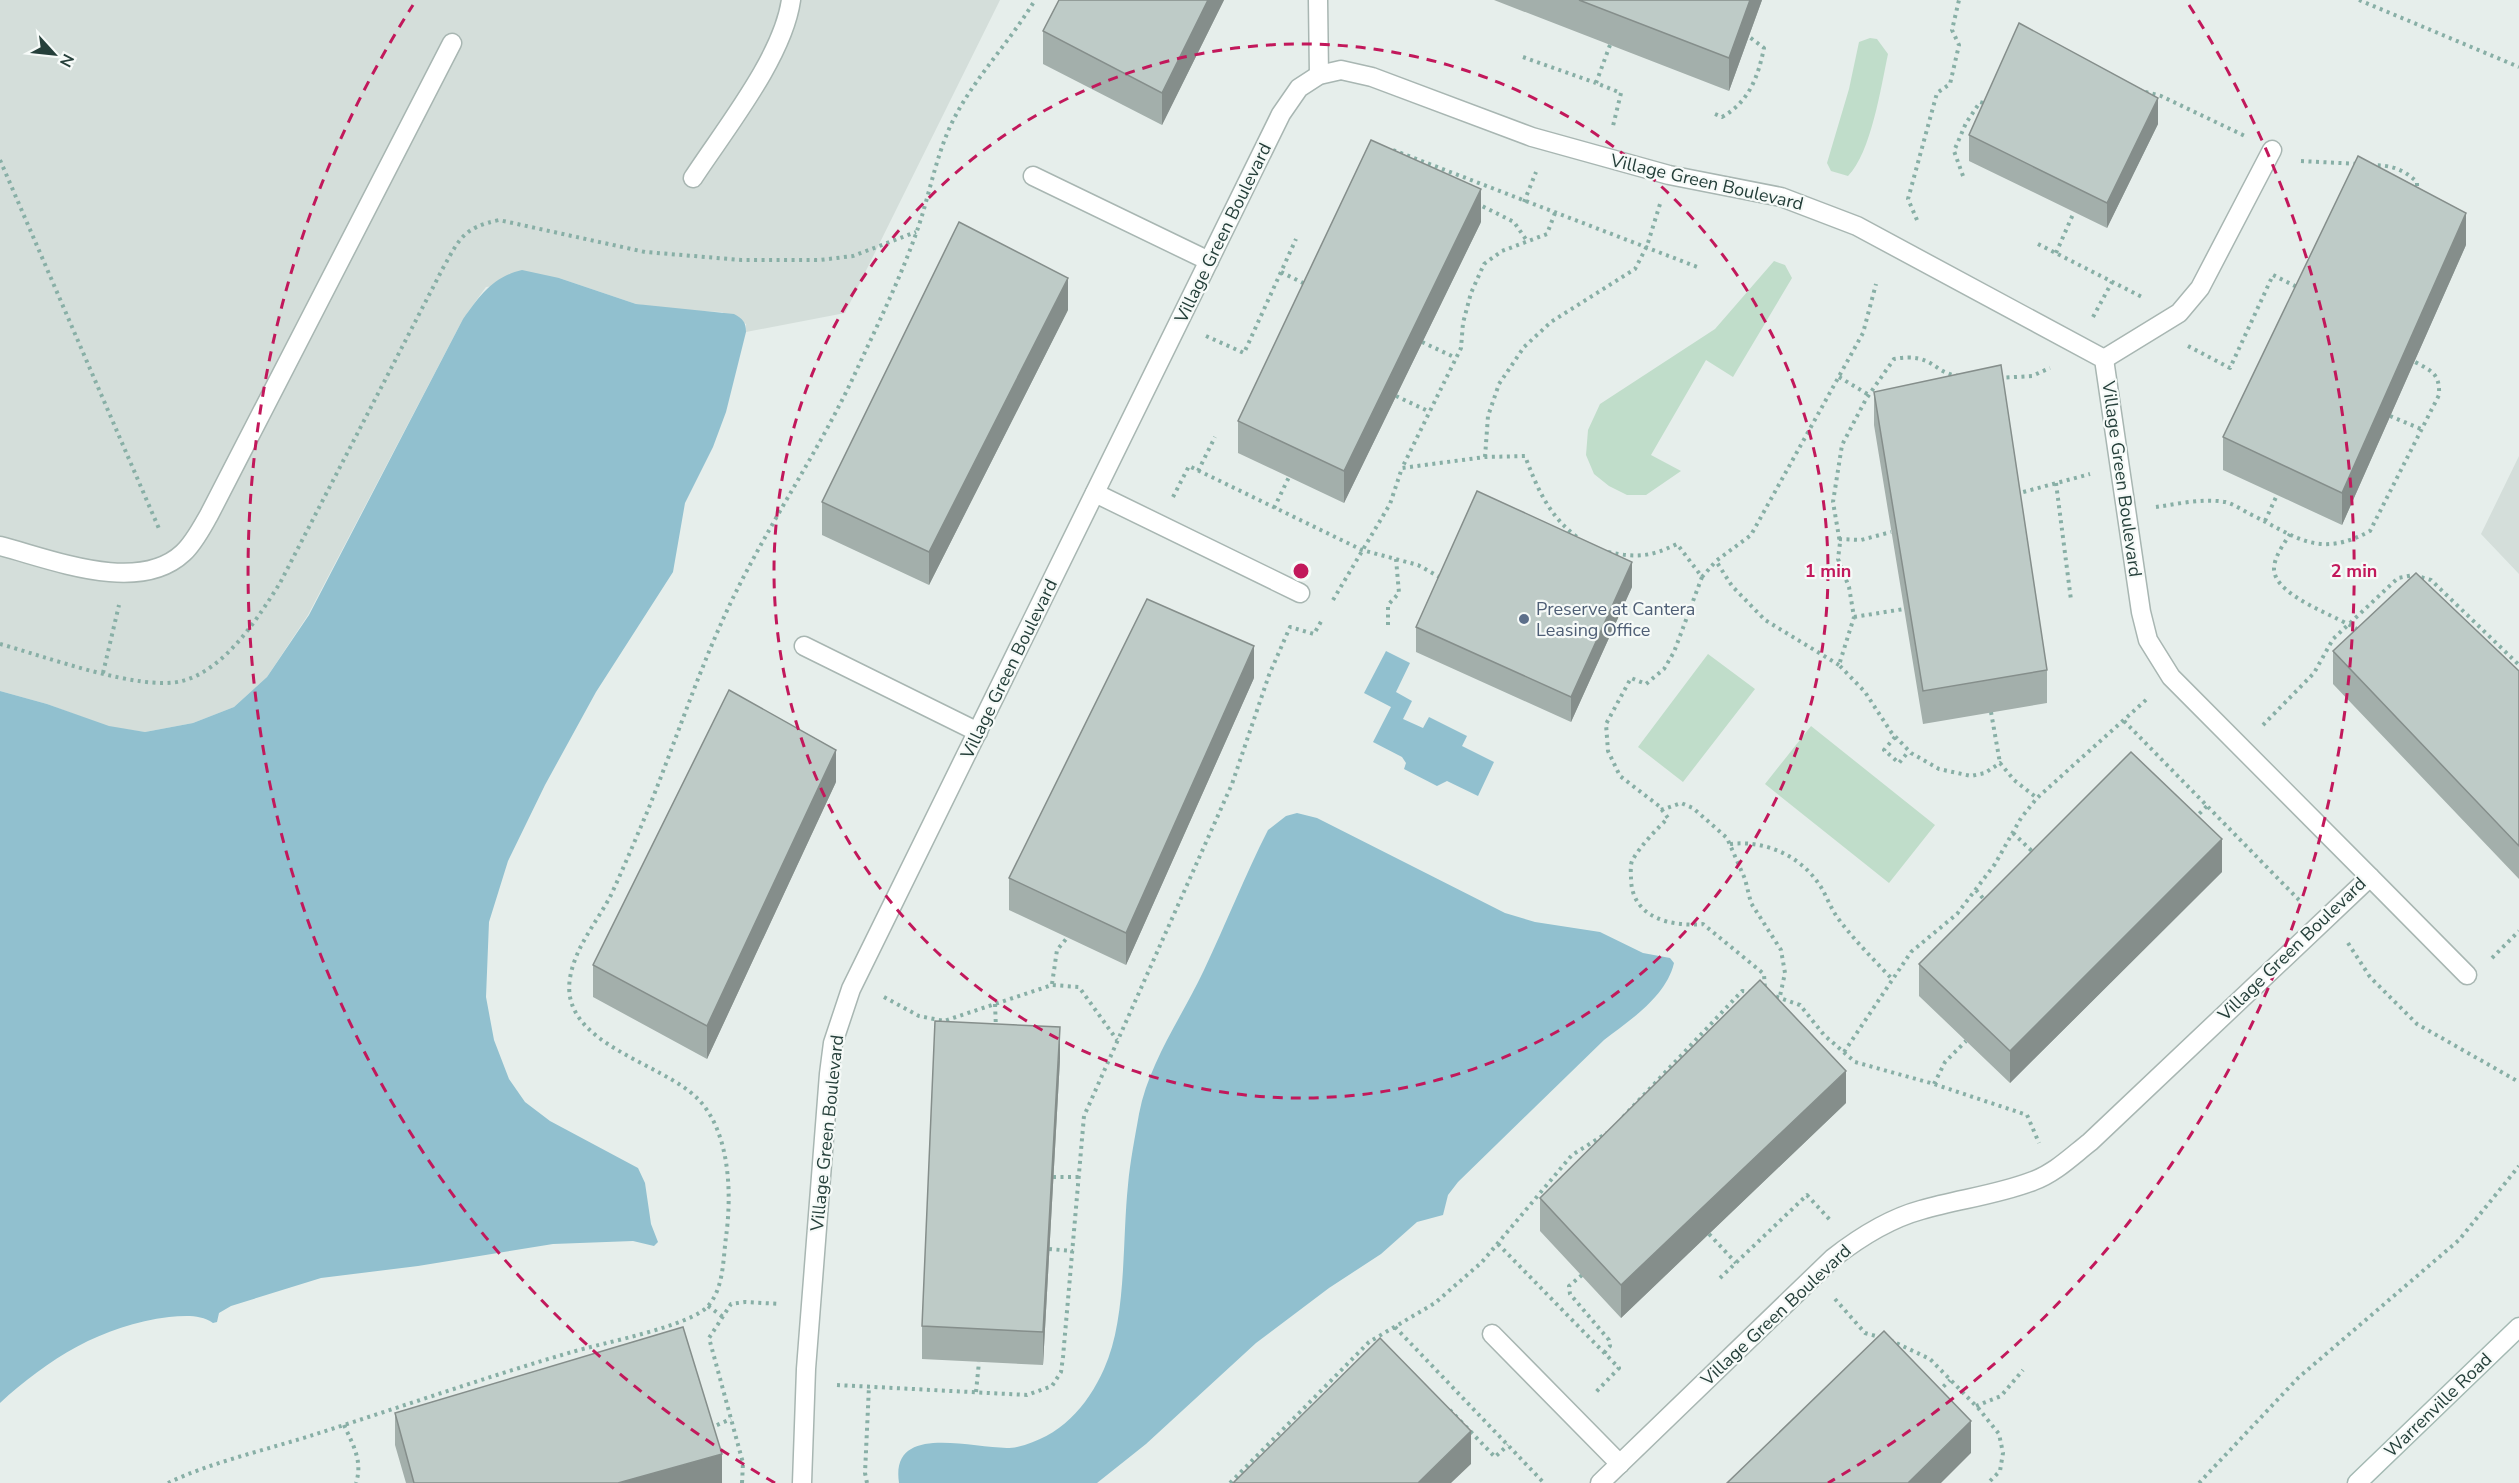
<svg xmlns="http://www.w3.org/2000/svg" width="2519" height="1483" viewBox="0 0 2519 1483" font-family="'Nunito Sans',sans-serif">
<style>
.built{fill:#d4deda}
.green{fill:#c0ddca}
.water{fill:#91c0cf}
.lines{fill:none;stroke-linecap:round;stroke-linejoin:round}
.service-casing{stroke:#a8b6b2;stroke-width:21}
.minor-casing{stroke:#a8b6b2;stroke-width:21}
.secondary-casing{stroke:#a4b9b3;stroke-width:21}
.path{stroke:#88afa6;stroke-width:4;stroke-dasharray:3 4.5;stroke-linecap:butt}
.service{stroke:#fff;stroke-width:18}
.minor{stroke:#fff;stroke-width:18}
.secondary{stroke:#fff;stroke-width:18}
.wall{fill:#a3afab}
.shaded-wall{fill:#858e8b}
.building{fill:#becbc7;stroke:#858e8b;stroke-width:1.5}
.ring{fill:none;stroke:#c2185b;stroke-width:3;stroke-dasharray:10 8}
.service-dot{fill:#5c6f8a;stroke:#f6faf8;stroke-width:2}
.labels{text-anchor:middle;stroke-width:4.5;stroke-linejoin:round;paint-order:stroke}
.street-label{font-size:18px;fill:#253f3a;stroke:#f6faf8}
.service-label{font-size:18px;fill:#4e5e75;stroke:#f6faf8;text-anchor:start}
.centre{fill:#c2185b;stroke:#f6faf8;stroke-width:3}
.ring-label{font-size:18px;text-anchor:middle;font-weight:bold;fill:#c2185b;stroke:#f6faf8;stroke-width:4.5;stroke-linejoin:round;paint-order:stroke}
</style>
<rect width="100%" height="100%" fill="#e6eeeb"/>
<!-- built -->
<path class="built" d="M0,0H1000L845,313L746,332V324L722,312L674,310L636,304L559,278L486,287L463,319L308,615L267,677L234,707L193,723L145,732L109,727L47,704L0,691Z
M2519,456V574L2481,534Z"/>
<!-- green -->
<path class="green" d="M1870,38L1877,39L1888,54C1881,87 1871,153 1848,176L1831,171L1827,163L1849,89L1859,42Z
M1774,261L1785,265L1792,278L1733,377L1706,360L1651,455L1681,471L1646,495H1627L1609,486L1594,474L1586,455L1588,430L1600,404L1715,329Z
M1708,654L1755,689L1683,782L1638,747Z
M1811,726L1935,825L1889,883L1765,784Z"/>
<!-- water -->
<path class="water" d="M522,270L559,278L636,304L734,314C743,319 746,322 746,332L726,412L713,447L685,503L673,572L596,692L545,785L508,861L489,922L486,997L494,1040L509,1079L525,1102L550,1121L638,1168L645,1183L651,1224L658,1242L654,1246L633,1241L553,1244L418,1266L321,1278L231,1306L219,1313L217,1322L213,1323C200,1314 184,1316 169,1317C102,1325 48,1359 0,1403V691L47,704L109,726L145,732L193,723L234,707L267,677L309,615L463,319C480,296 492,277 522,270Z
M1386,651L1410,663L1396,692L1412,701L1403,719L1423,728L1429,717L1467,736L1462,746L1494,762L1478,796L1447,781L1437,786L1404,769L1406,763L1402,757L1373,742L1391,707L1364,693Z
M1297,813L1317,818L1505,913L1535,922L1600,932L1643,953L1670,958L1674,963C1666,997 1630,1020 1604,1040L1458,1182L1448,1195L1443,1215L1417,1222L1381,1254L1329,1288L1256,1343L1146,1444L1097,1483H899C889,1417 986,1454 1017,1447C1060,1437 1087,1407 1104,1369C1127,1319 1122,1241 1128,1185C1130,1162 1135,1137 1139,1114C1149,1062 1182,1017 1204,970C1226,924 1245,875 1268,830L1286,816Z"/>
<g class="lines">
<defs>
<path id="service" d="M1318,0L1319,75
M1033,176L1209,261
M693,178C725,129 783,57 791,0
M2104,359L2179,313L2200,288L2272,150
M1095,493L1300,593
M0,546C51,559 138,595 183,553C194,543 202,527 209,515L452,43
M804,646L978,732
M2370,877L2467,975
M1492,1334L1620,1464"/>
<path id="minor" d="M802,1483L806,1369L829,1074L833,1043L851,989L1281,114L1299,88L1319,75L1341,70L1372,77L1532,137L1669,175L1781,197L1857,226L2104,359L2141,612L2148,640L2171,677L2370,877L2090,1142C2072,1156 2055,1173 2033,1181C1997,1195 1959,1199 1921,1210C1888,1219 1860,1237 1833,1258L1600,1483"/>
<path id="secondary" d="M2357,1483L2519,1327"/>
</defs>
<!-- service casing -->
<use href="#service" class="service-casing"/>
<!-- minor casing -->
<use href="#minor" class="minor-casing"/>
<!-- secondary casing -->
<use href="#secondary" class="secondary-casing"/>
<!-- path -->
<path class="path" d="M2359,0L2519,67
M1610,45L1596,83L1621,93L1613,126
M1523,57L1596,83
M2138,90L2161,96L2245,136
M1715,114L1722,117C1749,102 1758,77 1764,48L1748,36
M1393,150L1700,268
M0,160L160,531
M2301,161L2359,164
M2370,165C2390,165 2402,168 2417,182V191
M1963,176L1954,151L1966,123L1980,102L1987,104
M1524,202L1536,172
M1476,203L1514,222L1527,241
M1555,213L1547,234L1502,251L1484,264L1471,293L1463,323L1461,348L1402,468L1485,457L1525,456C1537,488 1549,516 1577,537
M1917,220L1908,199L1937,93L1950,84L1959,45L1952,30L1959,0
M2038,244L2144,298
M2056,253L2074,212
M1281,272L1307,285
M2093,317L2112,282
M1206,336L1244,353L1296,239
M1422,342L1456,358
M2188,346L2230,368L2273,275L2299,288
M1959,376C1932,373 1934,352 1894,359L1866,399L1842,445L1833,502L1840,543L1838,559L1849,587L1854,617L1839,665L1865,692L1891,732L1911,753L1939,769L1971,776L1985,773L2000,763L2014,780L2037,798L2147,699
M1839,377L1869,395
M1999,378L2032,376L2050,368
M1396,396L1430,412
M2390,416L2421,429
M1485,457L1488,416L1499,384L1524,347L1551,322L1635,269L1647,246L1660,204
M1198,471L1215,437
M2056,483L2071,600
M2016,494L2090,474
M1173,497L1189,466L1362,550L1418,565L1443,579
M2156,507C2178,504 2203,498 2225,502C2234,504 2242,510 2250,514C2297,537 2318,559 2370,531L2439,395C2440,374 2432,371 2415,362
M1274,508L1289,477
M2265,521L2277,495
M2290,534C2284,544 2275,555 2274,568C2273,597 2342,617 2361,632
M1839,539L1861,540L1891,532
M1608,552C1637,558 1650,557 1677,544L1702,577L1716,561
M1702,577L1674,652L1664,669L1646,684L1631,678L1606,724L1608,751L1620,776L1659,806L1668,818C1656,830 1640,846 1632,861C1630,866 1631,874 1631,879C1632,918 1671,927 1703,924L1764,974L1765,990
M1333,600L1390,504L1402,468
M1854,617L1904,609
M1388,625V605L1399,593L1396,559
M0,644C44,656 141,692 182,681C225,670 258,618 280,583L443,268C460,238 463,228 499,220L645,252L741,260H820L853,256L916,232
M1839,665L1765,620L1732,586L1716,561L1751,535L1863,333L1876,284
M103,673L119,605
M1991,712L2000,763
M2124,721L2299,900
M2263,725L2314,673L2333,639L2398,578L2414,575L2431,580L2519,665
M1895,737L1884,750L1899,763L1909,751
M1661,810L1681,803L1693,808L1727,838L1745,879L1751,903L1781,950L1785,973L1780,996
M2194,819L2208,805
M2013,833L2035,854
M1730,844C1765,840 1799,855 1819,884C1827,896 1831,910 1840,921C1856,942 1875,961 1893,980
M1976,890L1987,903
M2348,943L2370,977L2417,1024L2519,1082
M2492,958L2519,931
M1052,984L1057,950L1067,938
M1769,994L1800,1005L1824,1035L1855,1062L1934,1084L2027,1115L2039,1143
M884,997L919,1016L944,1021L1052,985L1079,987L1117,1040
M995,1004L996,1029
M1844,1052L1911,952L1957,914L1995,864L2021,818L2037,798
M1934,1084L1945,1062L1966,1041
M1623,1117L1742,991L1753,992
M1053,1177H1079
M1709,1234L1736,1263
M1498,1244L1619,1368L1595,1393
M1049,1249L1073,1251
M1582,1275L1569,1286L1570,1294L1609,1340L1610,1346L1604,1353
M1720,1278L1807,1195L1831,1221
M1835,1299L1865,1333L1883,1338
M708,1306L723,1317
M1395,1327L1544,1483
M1890,1340L1930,1359L1979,1409L1999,1434L2003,1453L2000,1471L1988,1483
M837,1385L1027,1395L1052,1386L1061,1372L1063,1357L1084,1116L1232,784L1269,675L1290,627L1314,634L1323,618
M976,1392L979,1362
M1938,1392L1950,1380
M1976,1406L2001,1396L2023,1370
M1444,1409L1447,1407L1495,1457L1508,1445
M344,1425C353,1445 363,1461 356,1483
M710,1428L731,1419
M168,1483C211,1462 270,1449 316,1434C401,1407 486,1377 572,1352C602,1343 691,1326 708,1306C724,1288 723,1259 726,1237C732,1193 730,1132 698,1099C662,1062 559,1044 570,978C575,947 597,922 611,895C624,867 636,838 648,810C679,733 704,653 742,580C777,512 819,449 852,380C875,330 900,280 918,228C929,196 935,161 949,129C970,82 1008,45 1035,0
M742,1483L743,1463L709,1338L731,1304L745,1302L780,1304
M867,1483L865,1473L869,1386
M1230,1483L1369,1342L1435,1303L1482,1262L1572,1155L1607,1133
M2199,1483L2298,1378L2459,1240L2519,1166"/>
<!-- service -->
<use href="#service" class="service"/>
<!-- minor -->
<use href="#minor" class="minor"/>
<!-- secondary -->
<use href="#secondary" class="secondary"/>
</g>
<!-- wall -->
<path class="wall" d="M1059,0H1224L1162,125L1043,64V31Z
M1494,0H1762L1729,91Z
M2158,124L2107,228L1969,161V135Z
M1481,222L1344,503L1238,453V421Z
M2466,245L2342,525L2223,470V437Z
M1068,310L929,585L822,535V502Z
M1874,392L2047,670V703L1923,724L1874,425Z
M1632,587L1571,722L1416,652V627Z
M2333,651L2519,671V879L2333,684Z
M1254,678L1126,965L1009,910V878Z
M836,782L707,1059L593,997V965Z
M2222,872L2010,1083L1919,996V964Z
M1060,1059L1043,1365L922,1359V1326Z
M1846,1103L1621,1318L1540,1231V1198Z
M395,1413L722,1483H406L395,1445Z"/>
<!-- shaded-wall -->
<path class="shaded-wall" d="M1208,0H1224L1162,125V93Z
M1750,0H1762L1729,91V58Z
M2158,98V124L2107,228V203Z
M1481,189V222L1344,503V471Z
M2466,213V245L2342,525V493Z
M1068,278V310L929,585V552Z
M1632,562V587L1571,722V697Z
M1254,646V678L1126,965V933Z
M836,750V782L707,1059V1026Z
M2222,839V872L2010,1083V1051Z
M1060,1027V1059L1043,1365V1332Z
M1846,1071V1103L1621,1318V1285Z
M1971,1421V1453L1941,1483H1908Z
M1471,1431V1464L1451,1483H1418Z
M722,1454V1483H618Z"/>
<!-- building -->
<path class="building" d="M1059,0H1208L1162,93L1043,31Z
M1579,0H1750L1729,58Z
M2019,23L2158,98L2107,203L1969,135Z
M1371,140L1481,189L1344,471L1238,421Z
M2358,156L2466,213L2342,493L2223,437Z
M959,222L1068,278L929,552L822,502Z
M2001,365L2047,670L1923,691L1874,392Z
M1477,491L1632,562L1571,697L1416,627Z
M2416,573L2519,671V846L2333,651Z
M1147,599L1254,646L1126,933L1009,878Z
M729,690L836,750L707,1026L593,965Z
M2131,752L2222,839L2010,1051L1919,964Z
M1760,980L1846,1071L1621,1285L1540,1198Z
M935,1021L1060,1027L1043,1332L922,1326Z
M683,1327L722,1454L618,1483H414L395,1413Z
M1884,1331L1971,1421L1908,1483H1727Z
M1380,1338L1471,1431L1418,1483H1233Z"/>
<!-- distance rings -->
<g class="ring">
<circle cx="1301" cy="571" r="527"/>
<path d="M775 1483A1053 1053 0 0 1 413 5M2189 5A1053 1053 0 0 1 1828 1483"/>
</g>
<!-- markers -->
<circle class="service-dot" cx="1524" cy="619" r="6"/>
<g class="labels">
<!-- street labels -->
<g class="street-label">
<text transform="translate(1707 182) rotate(13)" y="6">Village Green Boulevard</text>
<text transform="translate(1223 233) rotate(-64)" y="6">Village Green Boulevard</text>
<text transform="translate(2122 479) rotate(82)" y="6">Village Green Boulevard</text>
<text transform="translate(1009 669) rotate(-64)" y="6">Village Green Boulevard</text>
<text transform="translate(2292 949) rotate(-44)" y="6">Village Green Boulevard</text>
<text transform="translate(827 1133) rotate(-84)" y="6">Village Green Boulevard</text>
<text transform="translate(1776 1315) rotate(-43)" y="6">Village Green Boulevard</text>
<text transform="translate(2438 1405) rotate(-44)" y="6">Warrenville Road</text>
</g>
<!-- service labels -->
<g class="service-label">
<text x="1536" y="615">Preserve at Cantera<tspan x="1536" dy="21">Leasing Office</tspan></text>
</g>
</g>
<circle cx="1301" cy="571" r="9" class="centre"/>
<g class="ring-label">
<text x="1828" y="577">1 min</text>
<text x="2354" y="577">2 min</text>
</g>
<!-- north arrow -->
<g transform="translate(54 54) rotate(117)" stroke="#f6faf8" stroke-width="4.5" paint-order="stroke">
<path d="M0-4.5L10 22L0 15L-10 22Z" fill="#253f3a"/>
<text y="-9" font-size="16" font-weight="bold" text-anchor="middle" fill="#253f3a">N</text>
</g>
</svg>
